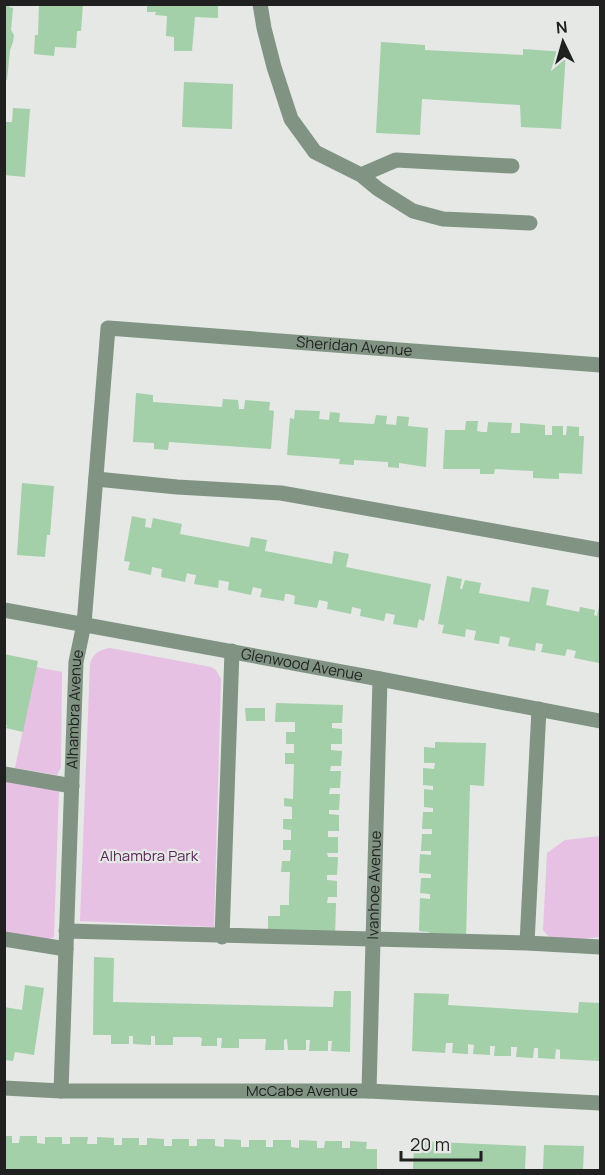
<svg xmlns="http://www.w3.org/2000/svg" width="605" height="1175" viewBox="0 0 605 1175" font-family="Manrope,sans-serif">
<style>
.green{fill:#e6c1e4}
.building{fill:#a3cfa9}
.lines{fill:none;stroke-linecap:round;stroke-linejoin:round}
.service{stroke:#819383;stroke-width:15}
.minor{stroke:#819383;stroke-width:15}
.labels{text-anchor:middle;stroke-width:4.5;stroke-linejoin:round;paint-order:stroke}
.street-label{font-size:15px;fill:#1f201f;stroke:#e5e8e5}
.park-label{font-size:15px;fill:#592859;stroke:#e5e8e5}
</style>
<rect width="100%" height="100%" fill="#e5e8e5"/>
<!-- green -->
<path class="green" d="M110,648L211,667L216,670L221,679L214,927L80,921L90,663C94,653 99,650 110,648Z
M36,667L62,672L61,767L57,775L15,768Z
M4,779L59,789L54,937L47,940L5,933Z
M600,836V937L573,940L550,938L543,930L547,853L565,840Z"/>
<!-- building -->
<path class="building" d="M4,4H9V7L13,8L11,30L14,35L13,42L10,50L7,80L4,81Z
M39,4H83L81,31H77L76,48L55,47L54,56L34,54L35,35H38Z
M147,4H218V18L195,17L192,51H174V37L166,36L167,16L155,15L156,12H147Z
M381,42L425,45V50L523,55V49L566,52L561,129L521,127L520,105L422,99L420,135L376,133Z
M184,82L233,84L232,129L182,127Z
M13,108L30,109L25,177L4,175V122H12Z
M136,393L153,395V402L222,407L223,399L238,400L239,409H244L245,400L270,402L269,410L274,411L271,449L169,442L168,450L154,449V443L133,442Z
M295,410L320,411L319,419L329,420L330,412L340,413L339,422L374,424L376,415L387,416L386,424L396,425L397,416L409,417L408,426L428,428L426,467L399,463V468L388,467V462L354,460V465L339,464L340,459L287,455L290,418L294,419Z
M466,421H478L477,431L482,432H487L488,422L512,423L511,433H520V423L545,425V435H552V426H563V435H566L567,426L579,427V436H584L582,474L559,473V479L533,478V471L495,469L494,474H480V469H443L445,430H465Z
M22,483L54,486L50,535H47L45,557L17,555Z
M132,516L146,519L145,527L151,528L153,518L167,521L182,524L180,534L249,547L251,537L267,540L265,551L332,564L334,551L349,554L346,567L431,584L424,621L419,619L417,628L393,624L395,615L386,613L384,621L360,616L361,609L352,607L351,614L327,609L328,602L324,601L319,600L317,608L294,604L295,596L289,594H285L284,601L260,597L262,589L253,587L251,595L228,590L229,582L219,580L218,588L194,584L196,575L190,574L187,573L185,582L161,577L162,569L152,567L151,575L128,570L130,562L124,561Z
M447,576L462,579L460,589H462L465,580L481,583L479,593L529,602L532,587L549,590L546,605L579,612L580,607L595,610L594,615L597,616L600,601V655L599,663L574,658L576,651L567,649L565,656L541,652L543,644L536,643L535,651L508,646L510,638L500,636L499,644L474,640L476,631L466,629L465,637L442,633L444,625L438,624Z
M4,654L38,661L23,732L6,728L7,725H4Z
M276,703L343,705L342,723H332V728L342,729V744H331V750L342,751L341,766H331L330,771H341L340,788H330L329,794H340L339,810H329V814L339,815V831H328V837H338V853H327L328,857H338L337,875H327V880L337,881V897H328L327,903H336L335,937L268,935V916H280V905H289V896L290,872H281L282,861H290L291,850H283V840H291V830L283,829V819H292V807L284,806V798L293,799L294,764H285V753H294V744H286V732H295V722H275Z
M245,708H265V721H246Z
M435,742L486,743L484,786L470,785L466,939L429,937V932L419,931L420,898L430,899V894L420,893L421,878H431V874L419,873L420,854L431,855V851H421L422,834H432V829H422L423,812H433V808L424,807V789L433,790V786L423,785V768L434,769L435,763H424V747L435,748Z
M94,957L114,958L113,1002L333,1007L334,991H351L350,1052L331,1051L332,1041H328V1051H309L310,1040H306V1050H288L287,1039L284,1040V1050H265L266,1039H239V1048H221L222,1038H217V1046H201L202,1038L199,1037H173V1045H155V1036H151V1045L133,1044V1036H129V1044H111V1035H93Z
M25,985L44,988L34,1055L15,1052L13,1061L4,1060V1007L22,1010Z
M414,993L449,994L448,1005L578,1013L579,1002L600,1003V1061L560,1059V1050L556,1049L555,1059L538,1058V1048H534L533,1058L516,1057L517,1047H511V1056H494L495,1046H490V1055L473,1054L474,1045L468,1044V1054L452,1053L453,1043H446L445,1053L412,1051Z
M4,1136H12V1143H19L20,1136H37V1143L45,1144V1137H62V1144H70V1137H88L87,1144H97V1137L114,1138V1145H122V1138H139V1145H147V1138L164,1139V1146H172V1139H189V1146H197V1139H215V1146L224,1147V1139L241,1140V1147H249V1140H266V1147H273V1140H291V1147L299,1148V1140L317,1141V1148H324L325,1141H342V1148H350V1141L367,1142L366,1149H377V1170H4Z
M414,1141L526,1146L525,1170H413Z
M544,1145L584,1146L583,1170H543Z"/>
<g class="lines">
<!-- service -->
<path class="service" d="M260,4L264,28L274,67L291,119L315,152L361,175L378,189L413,211L443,219L530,223
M361,175L396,160L512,166
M96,479L177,487L281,493L600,550
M4,774L72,786
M66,931L527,943L600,947
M222,937L232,651
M4,939L66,949
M527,943L539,709"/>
<!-- minor -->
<g class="minor">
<path id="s1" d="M4,610L380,679L600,721"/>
<path id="s2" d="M4,1088L61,1091H369L600,1103"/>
<path id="s3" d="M61,1091L76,662L84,624L108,328L600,365"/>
<path id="s4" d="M369,1091L380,679"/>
</g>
</g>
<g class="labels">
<!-- street labels -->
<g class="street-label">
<text dy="5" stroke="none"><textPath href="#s3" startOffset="1012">Sheridan Avenue</textPath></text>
<text dy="5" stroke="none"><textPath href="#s1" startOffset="303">Glenwood Avenue</textPath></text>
<text dy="5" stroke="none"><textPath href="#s3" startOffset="382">Alhambra Avenue</textPath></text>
<text dy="5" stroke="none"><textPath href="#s4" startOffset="206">Ivanhoe Avenue</textPath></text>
<text dy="5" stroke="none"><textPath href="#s2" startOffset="298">McCabe Avenue</textPath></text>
</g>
<!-- park labels -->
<g class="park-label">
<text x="149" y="861">Alhambra Park</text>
</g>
</g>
<!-- border -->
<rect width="605" height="1175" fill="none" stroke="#1f201f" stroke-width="12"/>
<!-- north arrow -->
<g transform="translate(563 42) rotate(355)" stroke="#e5e8e5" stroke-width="4.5" paint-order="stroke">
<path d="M0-4.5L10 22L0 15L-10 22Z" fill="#1f201f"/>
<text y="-9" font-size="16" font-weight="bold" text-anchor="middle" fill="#1f201f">N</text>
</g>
<!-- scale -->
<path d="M401 1151v9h80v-9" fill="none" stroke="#1f201f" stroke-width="3"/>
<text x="410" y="1151" font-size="18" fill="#1f201f" stroke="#e5e8e5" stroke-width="4.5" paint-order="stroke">20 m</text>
</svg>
